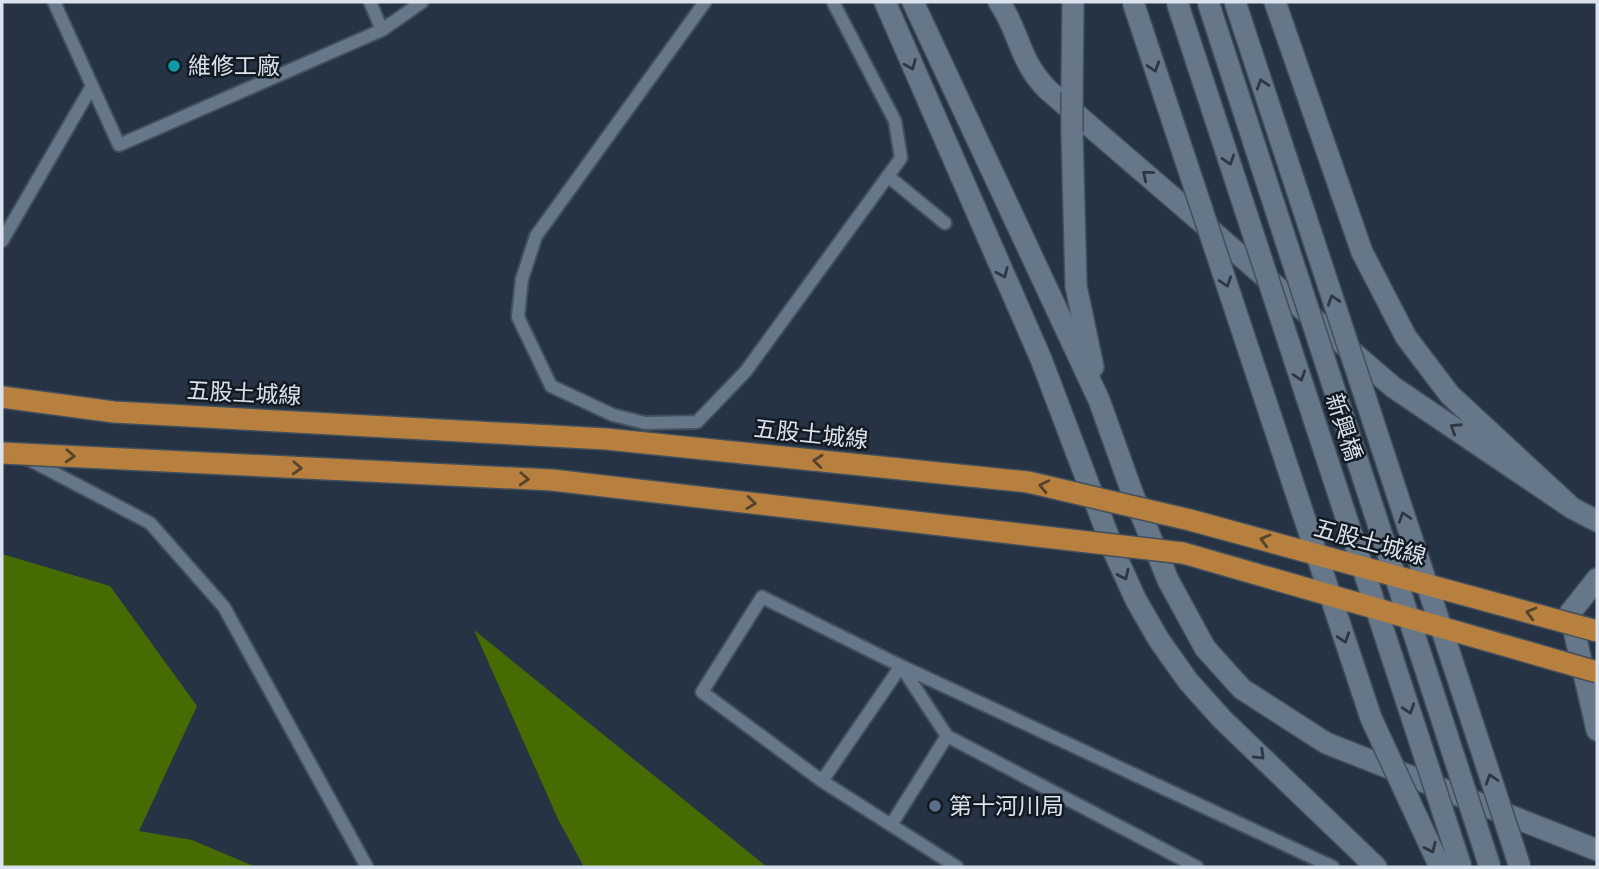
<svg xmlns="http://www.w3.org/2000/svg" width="1599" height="869" viewBox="0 0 1599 869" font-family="Inter,'Noto Sans TC',sans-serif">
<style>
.forest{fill:#466b02}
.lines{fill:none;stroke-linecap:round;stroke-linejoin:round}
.service-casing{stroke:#424f5d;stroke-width:16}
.tertiary-casing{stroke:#424f5d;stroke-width:24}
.secondary-casing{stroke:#424f5d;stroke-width:24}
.service{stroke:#66778a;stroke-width:12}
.tertiary{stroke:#66778a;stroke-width:21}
.secondary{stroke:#66778a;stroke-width:21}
.minor-bridge-casing{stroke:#424f5d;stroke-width:24;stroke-linecap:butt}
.secondary-bridge-casing{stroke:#424f5d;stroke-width:24;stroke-linecap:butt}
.trunk-bridge-casing{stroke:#424f5d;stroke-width:24;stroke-linecap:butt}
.minor-bridge{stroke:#66778a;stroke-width:21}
.secondary-bridge{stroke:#66778a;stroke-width:21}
.trunk-bridge{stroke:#b7803e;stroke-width:21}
.oneway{stroke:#2d3641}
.oneway2{stroke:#55432d}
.culture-dot{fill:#0f9aa8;stroke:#141a22;stroke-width:2.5}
.service-dot{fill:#5c6f8a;stroke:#141a22;stroke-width:2.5}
.labels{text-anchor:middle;stroke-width:5;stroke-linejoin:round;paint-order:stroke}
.poi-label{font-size:23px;fill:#d9e2ed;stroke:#141a22;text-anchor:start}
.street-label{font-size:23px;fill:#d9e2ed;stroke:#141a22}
</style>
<rect width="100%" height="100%" fill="#253344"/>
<!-- forest -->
<path class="forest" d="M2,554L110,586L197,706L139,831L192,840L256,867H2Z
M474,630L767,867H584L558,819Z"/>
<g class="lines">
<defs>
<path id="service" d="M54,2L119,145L382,30
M370,2L382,30L422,2
M705,2L536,236L522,279L518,317L551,386L613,415L645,423L697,422L746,371L901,158L895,121L833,2
M889,177L945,223
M2,241L92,86
M26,458L150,523L224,607L367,867
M822,781L702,692L762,597L901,666L947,736L1197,867
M891,825L947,736
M957,867L822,781L901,666L1333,867"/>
<path id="tertiary" d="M1275,2L1362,252L1406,337L1450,395L1572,508L1597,521
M1597,579L1570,613L1597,730"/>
<path id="secondary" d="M885,2L1041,359L1115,554L1136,600L1159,640L1188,681L1222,719L1376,867
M913,2L1099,400L1132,492L1168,580L1205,648L1242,689L1326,743L1597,850
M999,2C1020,32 1018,60 1048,90L1393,387L1572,508
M1072,92L1073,2
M1072,132L1076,286L1093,367"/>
</defs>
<!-- service casing -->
<use href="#service" class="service-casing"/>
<!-- tertiary casing -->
<use href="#tertiary" class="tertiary-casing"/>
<!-- secondary casing -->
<use href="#secondary" class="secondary-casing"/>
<!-- service -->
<use href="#service" class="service"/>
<!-- tertiary -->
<use href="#tertiary" class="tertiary"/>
<!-- secondary -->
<use href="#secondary" class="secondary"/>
<defs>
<path id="minor-bridge" d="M1133,2L1371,718L1440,867
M1235,2L1520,867"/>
<path id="secondary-bridge" d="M1177,2L1461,867
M1208,2L1490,867
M1072,132V92"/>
<path id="trunk-bridge" d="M2,397L114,412L606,439L1028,482L1190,520L1597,631
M2,453L552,480L1183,553L1597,672"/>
</defs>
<!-- minor-bridge casing -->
<use href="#minor-bridge" class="minor-bridge-casing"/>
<!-- secondary-bridge casing -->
<use href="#secondary-bridge" class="secondary-bridge-casing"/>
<!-- trunk-bridge casing -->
<use href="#trunk-bridge" class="trunk-bridge-casing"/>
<!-- minor-bridge -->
<use href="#minor-bridge" class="minor-bridge"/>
<!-- secondary-bridge -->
<use href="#secondary-bridge" class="secondary-bridge"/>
<!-- trunk-bridge -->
<use href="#trunk-bridge" class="trunk-bridge"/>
</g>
<!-- one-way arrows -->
<defs><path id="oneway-chevron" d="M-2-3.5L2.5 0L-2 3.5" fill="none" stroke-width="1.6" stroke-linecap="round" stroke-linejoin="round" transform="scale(1.75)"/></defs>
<g class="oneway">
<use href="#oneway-chevron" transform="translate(911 65) rotate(67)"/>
<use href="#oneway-chevron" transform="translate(1154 67) rotate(72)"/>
<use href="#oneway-chevron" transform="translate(1262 84) rotate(-108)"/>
<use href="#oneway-chevron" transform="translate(1229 160) rotate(72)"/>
<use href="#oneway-chevron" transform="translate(1147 175) rotate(-139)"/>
<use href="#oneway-chevron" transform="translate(1003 273) rotate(66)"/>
<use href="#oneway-chevron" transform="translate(1226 282) rotate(72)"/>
<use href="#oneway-chevron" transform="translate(1333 300) rotate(-108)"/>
<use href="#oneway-chevron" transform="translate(1300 376) rotate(72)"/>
<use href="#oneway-chevron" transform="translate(1455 428) rotate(-147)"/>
<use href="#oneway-chevron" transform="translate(1404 517) rotate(-108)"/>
<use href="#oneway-chevron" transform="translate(1124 575) rotate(65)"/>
<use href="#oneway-chevron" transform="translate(1344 638) rotate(72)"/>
<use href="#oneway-chevron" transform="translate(1409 709) rotate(72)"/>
<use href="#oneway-chevron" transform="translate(1260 755) rotate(44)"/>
<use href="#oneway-chevron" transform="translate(1491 779) rotate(-108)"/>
<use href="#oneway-chevron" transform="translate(1431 848) rotate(65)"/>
</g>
<g class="oneway2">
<use href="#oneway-chevron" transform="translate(70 456) rotate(3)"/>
<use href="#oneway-chevron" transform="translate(818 461) rotate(-174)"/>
<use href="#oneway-chevron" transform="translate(297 468) rotate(3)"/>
<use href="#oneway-chevron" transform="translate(524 479) rotate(3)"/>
<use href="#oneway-chevron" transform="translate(1044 486) rotate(-167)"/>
<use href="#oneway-chevron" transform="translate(751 503) rotate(7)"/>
<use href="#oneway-chevron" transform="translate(1265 540) rotate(-165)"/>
<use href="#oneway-chevron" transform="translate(1531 613) rotate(-165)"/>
</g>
<!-- markers -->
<circle class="culture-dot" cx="174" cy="66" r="7"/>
<circle class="service-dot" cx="935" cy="806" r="7"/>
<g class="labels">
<!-- poi labels -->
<g class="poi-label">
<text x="188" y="74">維修工廠</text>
<text x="949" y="814">第十河川局</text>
</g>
<!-- street labels -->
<g class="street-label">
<text transform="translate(244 393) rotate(3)" y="8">五股土城線</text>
<text transform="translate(1344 427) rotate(72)" y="8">新興橋</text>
<text transform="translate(811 434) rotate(6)" y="8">五股土城線</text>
<text transform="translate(1370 542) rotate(15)" y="8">五股土城線</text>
</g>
</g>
<!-- border -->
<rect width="1599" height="869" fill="none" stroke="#d9e2ed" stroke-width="7"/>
</svg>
